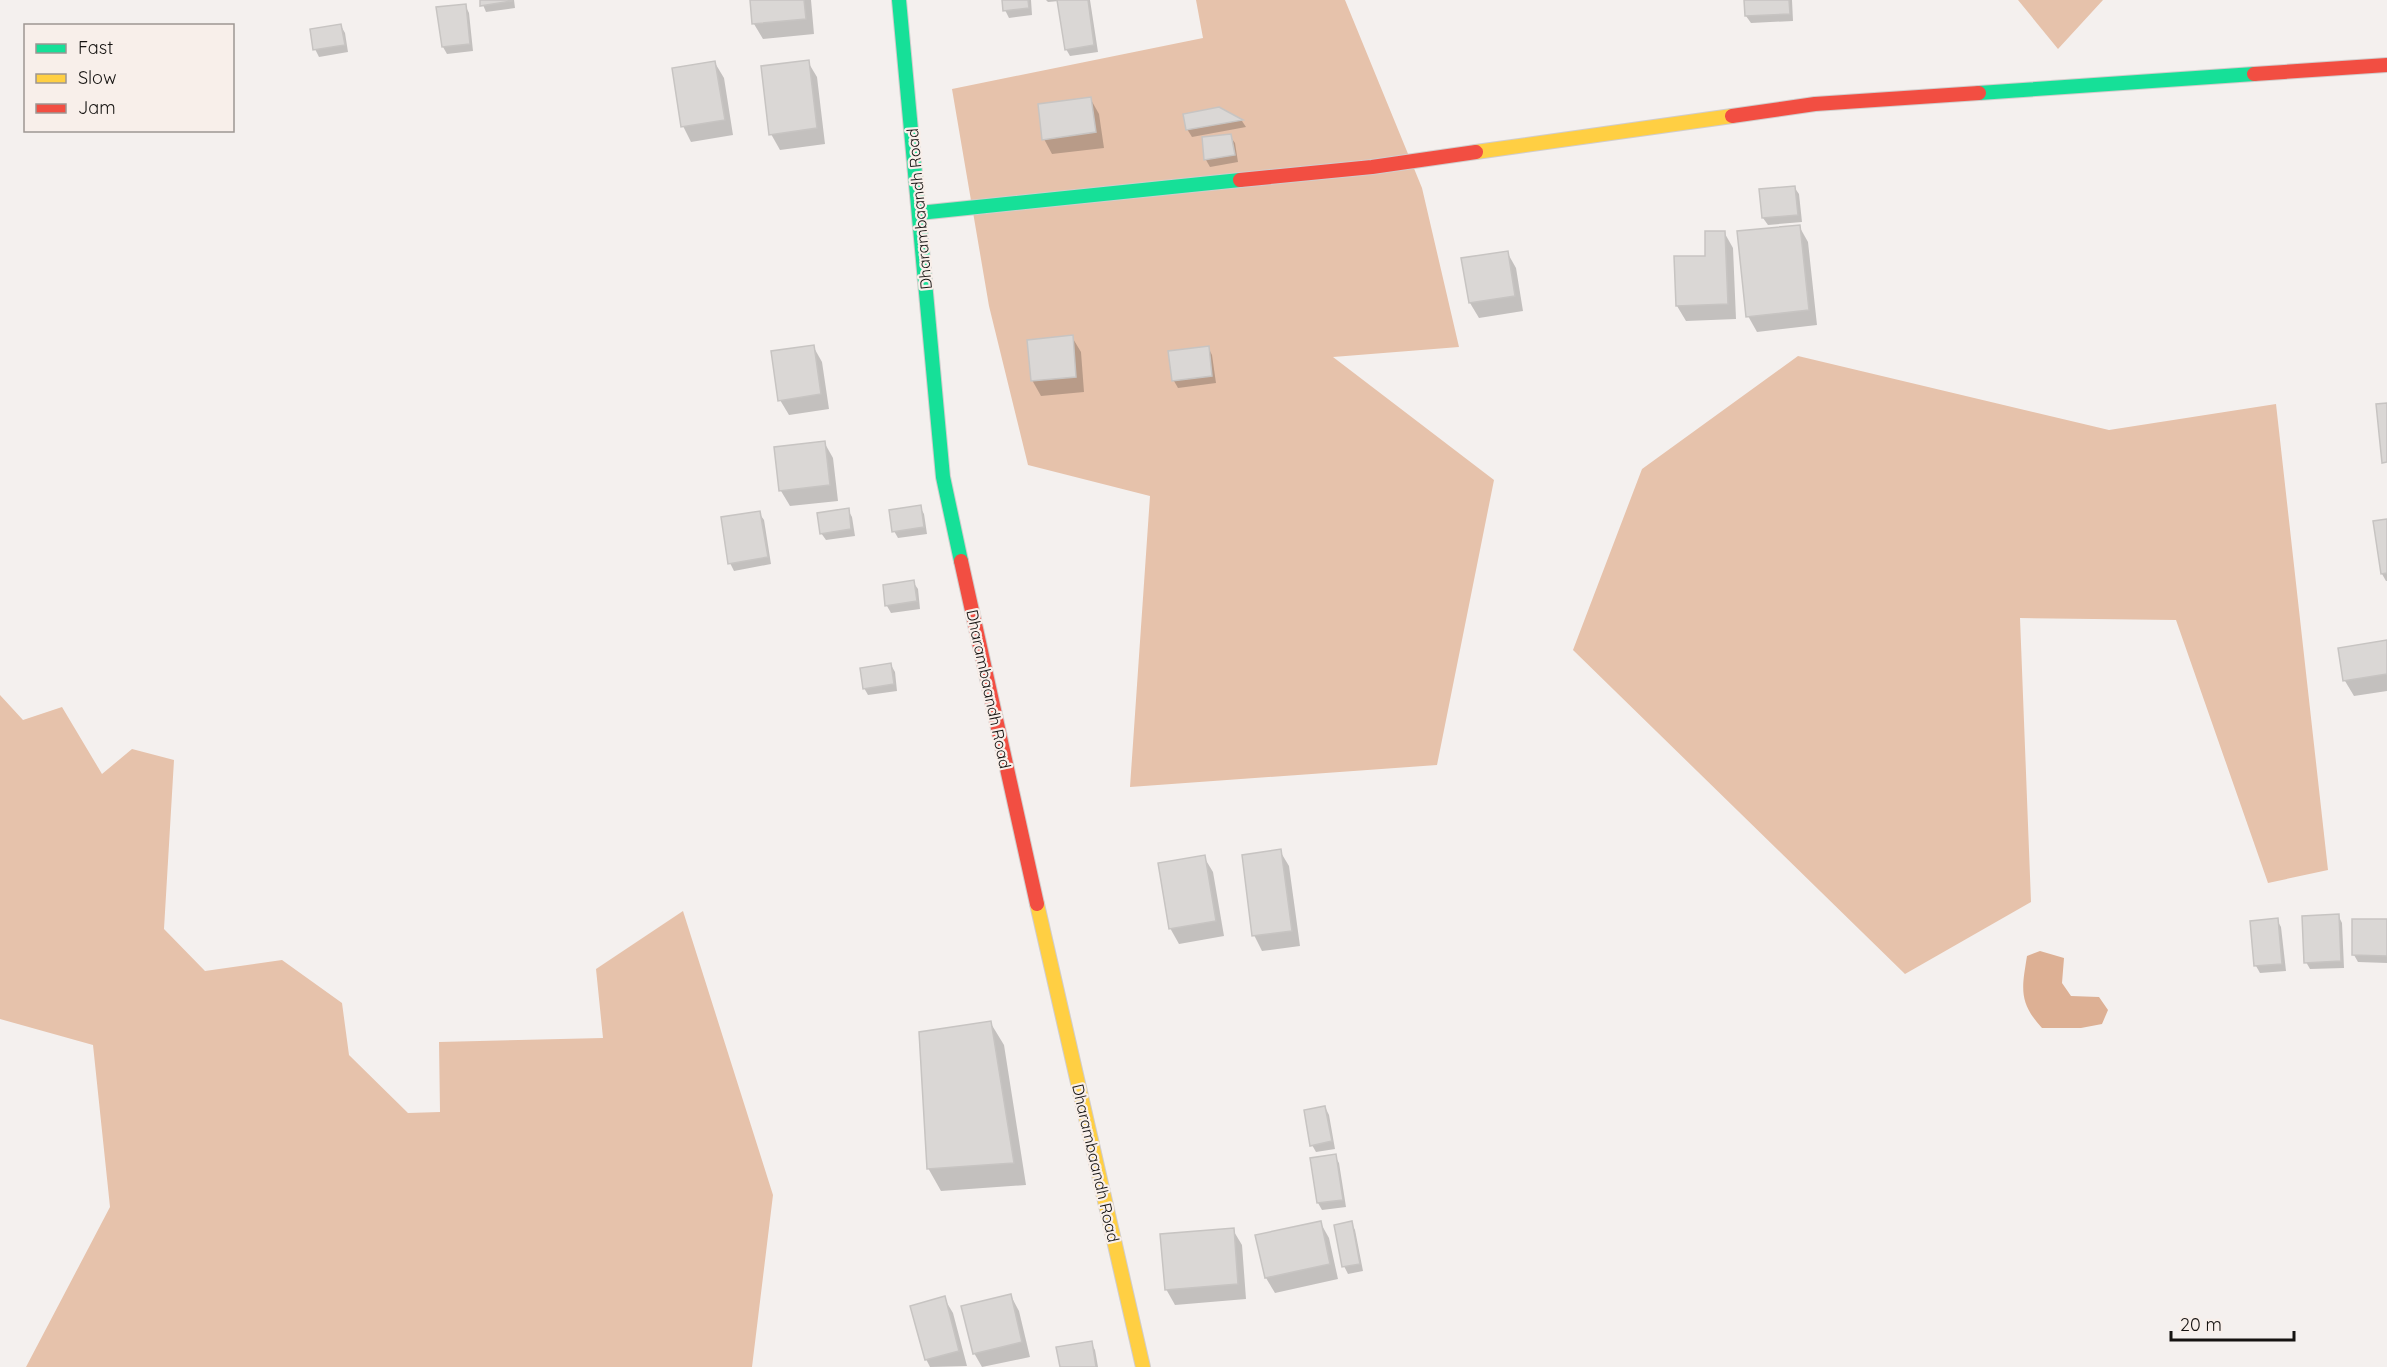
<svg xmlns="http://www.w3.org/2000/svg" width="2387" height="1367" viewBox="0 0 2387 1367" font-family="Quicksand,sans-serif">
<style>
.forest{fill:#e6c2ab}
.water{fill:#ddb094}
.shadow{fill:#0003}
.building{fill:#dad7d5;stroke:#c7c4c2;stroke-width:1.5}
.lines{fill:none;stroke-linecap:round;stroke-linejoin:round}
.fast-casing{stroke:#d1cdcc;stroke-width:16}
.slow-casing{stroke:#d1cdcc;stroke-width:16}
.jam-casing{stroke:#d1cdcc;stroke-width:16}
.fast{stroke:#16e098;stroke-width:14}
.slow{stroke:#ffcf43;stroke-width:14}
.jam{stroke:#f24e42;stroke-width:14}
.labels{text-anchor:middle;stroke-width:4.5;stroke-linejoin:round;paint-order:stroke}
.street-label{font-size:16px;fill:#151311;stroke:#f8efea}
</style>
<rect width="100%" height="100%" fill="#f4f0ee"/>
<!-- forest -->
<path class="forest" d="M1196,0H1345L1422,188L1459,347L1333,357L1494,480L1437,765L1130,787L1150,496L1028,465L989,306L952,89L1203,38Z
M2018,0H2103L2058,49Z
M1798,356L2109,430L2276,404L2328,870L2268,883L2176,620L2020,618L2031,902L1905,974L1573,650L1642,469Z
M0,695L23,720L62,707L102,774L132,749L174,760L164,929L205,971L282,960L342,1003L349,1055L408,1113L440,1112L439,1042L603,1038L596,969L683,911L773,1195L752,1367H26L110,1207L93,1045L0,1019Z"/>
<!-- water -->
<path class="water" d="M2040,951L2064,958L2062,983L2071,996L2099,997L2108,1010L2102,1024L2081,1028H2042C2018,1002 2022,988 2027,956Z"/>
<!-- shadow -->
<path class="shadow" d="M481,0H514L515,8L486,12Z
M751,0H811L814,34L763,39L754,24Z
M1004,0H1031L1032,15L1009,18L1005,10Z
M1046,0H1090L1098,52L1070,56L1066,49L1059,1L1048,2Z
M1745,0H1792L1793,21L1751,23L1746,16Z
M465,5L469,13L473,51L447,54L443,47Z
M341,26L345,33L348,52L319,57L315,49Z
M808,62L817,77L825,144L780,150L771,134Z
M715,63L724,78L733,135L691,142L683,126Z
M1090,98L1099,114L1104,148L1052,154L1044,139Z
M1218,109L1242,121L1246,127L1192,137L1187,129Z
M1230,136L1235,143L1238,162L1210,167L1206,160Z
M1794,187L1799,194L1802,222L1768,225L1763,218L1760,191Z
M1799,226L1808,242L1817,325L1757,332L1748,316Z
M1724,232L1733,248L1736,319L1686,321L1677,306Z
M1507,252L1516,268L1523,311L1479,318L1470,303Z
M1072,337L1081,352L1084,392L1041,396L1032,380Z
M813,346L822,362L829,409L789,415L780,400Z
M1208,347L1212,355L1216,383L1178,388L1174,381Z
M824,442L833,458L838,501L790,506L781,491L776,448Z
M920,507L924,514L927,534L898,538L894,531Z
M848,510L852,517L855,536L826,540L821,533Z
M759,513L764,520L771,564L734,571L730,563Z
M2387,520V581H2386L2382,574Z
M913,582L918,589L920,609L891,613L887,606Z
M2387,641V691L2354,696L2345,681L2340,649Z
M891,665L895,672L897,691L868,695L864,688Z
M1280,851L1289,866L1300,946L1262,951L1254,935Z
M1204,857L1213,872L1224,936L1179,944L1170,928Z
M2338,915L2342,923L2344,968L2310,969L2306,962Z
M2277,920L2281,927L2286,971L2260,973L2256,966L2251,922Z
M2354,920H2387V963L2358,962L2354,955Z
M990,1022L1004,1045L1026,1185L941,1191L928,1168Z
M1325,1107L1329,1115L1335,1149L1316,1152L1312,1145Z
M1335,1156L1339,1163L1346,1207L1322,1210L1318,1203Z
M1320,1222L1329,1238L1338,1279L1275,1293L1266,1278L1257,1236Z
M1351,1223L1355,1230L1363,1271L1348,1274L1344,1266Z
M1233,1230L1242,1245L1246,1299L1175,1305L1166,1289Z
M1011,1296L1019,1311L1030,1357L982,1367L974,1353Z
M944,1298L953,1313L967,1366L930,1367L926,1359Z
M1091,1343L1095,1350L1098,1367H1061Z"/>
<!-- building -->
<path class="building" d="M480,0H512V1L480,6Z
M750,0H804L806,19L752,24Z
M1002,0H1028L1029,8L1003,11Z
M1057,0H1088L1094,45L1065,50Z
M1744,0H1789L1790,14L1745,16Z
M466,4L470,44L442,47L436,7Z
M341,24L345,45L313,50L310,29Z
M809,60L817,128L769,135L761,66Z
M715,61L725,120L681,127L672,68Z
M1091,97L1096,132L1042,140L1038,104Z
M1219,107L1243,120L1186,130L1183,114Z
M1231,134L1235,155L1204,160L1202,137Z
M1795,186L1798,215L1762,218L1759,189Z
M1800,225L1809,310L1746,317L1737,231Z
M1705,231H1725L1728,304L1676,306L1674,256H1705Z
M1508,251L1515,296L1469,303L1461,258Z
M1073,335L1076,377L1031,381L1027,340Z
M814,345L821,394L778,401L771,351Z
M1209,346L1212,376L1172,381L1168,351Z
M2387,403V462L2382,463L2376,404Z
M825,441L830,485L779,491L774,447Z
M921,505L924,527L892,532L889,510Z
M849,508L851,529L820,534L817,513Z
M760,511L768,557L728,564L721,517Z
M2387,519V573L2381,574L2373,521Z
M914,580L917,601L885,606L883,585Z
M2387,640V674L2343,681L2338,648Z
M891,663L894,684L863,689L860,668Z
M1281,849L1292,931L1252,936L1242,855Z
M1205,855L1216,921L1169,929L1158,863Z
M2339,914L2341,961L2304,963L2302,916Z
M2278,918L2282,964L2254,966L2250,921Z
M2352,919H2387V956L2352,955Z
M991,1021L1014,1163L927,1169L919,1032Z
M1325,1106L1332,1141L1310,1146L1304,1110Z
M1336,1154L1343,1200L1317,1203L1310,1158Z
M1321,1221L1330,1264L1265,1278L1255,1235Z
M1352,1221L1360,1264L1342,1267L1334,1225Z
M1234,1228L1238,1284L1165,1290L1160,1234Z
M1011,1294L1022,1342L973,1354L961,1306Z
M945,1296L959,1351L925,1360L910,1306Z
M1092,1341L1096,1367H1060L1056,1347Z"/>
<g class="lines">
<defs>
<path id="fast" d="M899,0L943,477L961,561
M1979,93L2254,74
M919,213L1240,180"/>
<path id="slow" d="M1476,152L1732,116
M1037,904L1143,1367"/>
<path id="jam" d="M2254,74L2387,65
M1732,116L1815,104L1979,93
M1240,180L1372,167L1476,152
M961,561L1037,904"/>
</defs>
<!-- fast casing -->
<use href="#fast" class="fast-casing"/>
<!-- slow casing -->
<use href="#slow" class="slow-casing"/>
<!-- jam casing -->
<use href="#jam" class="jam-casing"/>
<!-- fast -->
<use href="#fast" class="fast"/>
<!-- slow -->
<use href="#slow" class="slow"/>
<!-- jam -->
<use href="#jam" class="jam"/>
</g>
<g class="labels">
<!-- street labels -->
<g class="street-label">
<text transform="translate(919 209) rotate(-95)" y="6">Dharambaandh Road</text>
<text transform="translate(989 689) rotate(78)" y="6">Dharambaandh Road</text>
<text transform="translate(1096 1163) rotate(77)" y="6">Dharambaandh Road</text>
</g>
</g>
<!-- legend -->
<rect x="24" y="24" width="210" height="108" fill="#f8efea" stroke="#9d9793" stroke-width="1.5"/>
<rect x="36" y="44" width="30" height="9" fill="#16e098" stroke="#9d9793" stroke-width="1.5"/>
<text x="78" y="54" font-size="18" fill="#151311">Fast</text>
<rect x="36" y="74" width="30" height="9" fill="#ffcf43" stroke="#9d9793" stroke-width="1.5"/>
<text x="78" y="84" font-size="18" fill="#151311">Slow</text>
<rect x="36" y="104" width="30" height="9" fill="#f24e42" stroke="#9d9793" stroke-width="1.5"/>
<text x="78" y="114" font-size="18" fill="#151311">Jam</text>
<!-- scale -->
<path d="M2171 1331v9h123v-9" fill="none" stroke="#151311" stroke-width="3"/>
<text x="2180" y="1331" font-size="18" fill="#151311" stroke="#f8efea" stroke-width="4.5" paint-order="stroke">20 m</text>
</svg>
